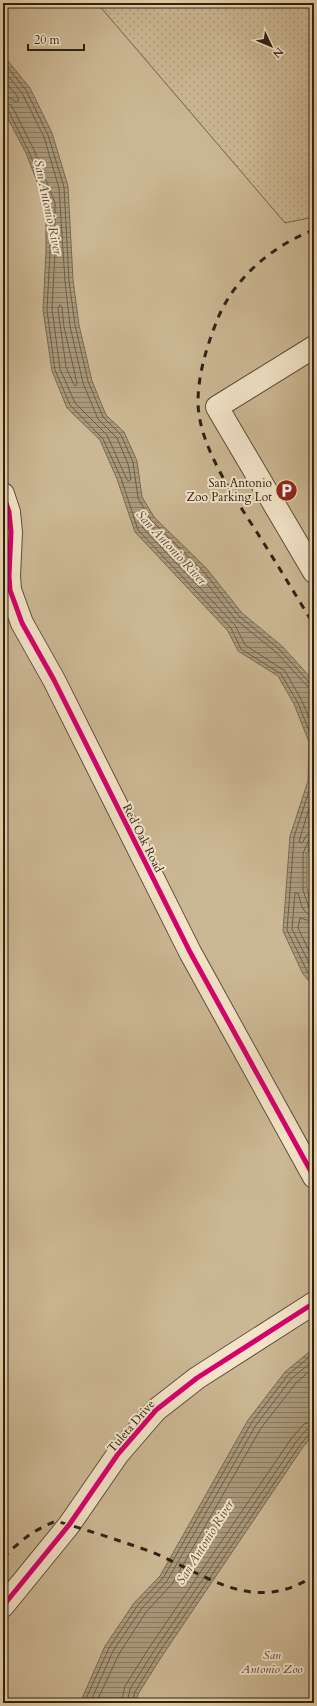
<svg xmlns="http://www.w3.org/2000/svg" width="317" height="1706" viewBox="0 0 317 1706" font-family="Cardo,serif">
<style>
.grass{fill:url(#grass-dots);stroke:#7b6c56}
.park{fill:#cbb793;stroke:#7b6c56}
.water{fill:url(#water-rules);stroke:#776953}
.lines{fill:none;stroke-linecap:round;stroke-linejoin:round}
.shore{stroke:#6a5e49;stroke-width:1}
.minor-casing{stroke:#5b4f3d;stroke-width:24}
.minor{stroke:#f3e4c9;stroke-width:22}
.rail{stroke:#2b2218;stroke-width:3;stroke-dasharray:7 7;stroke-linecap:butt}
.cycleway-casing{stroke:#f3e4c9;stroke-width:8}
.cycleway{stroke:#d6006c;stroke-width:5}
.labels{text-anchor:middle;stroke-width:4;stroke-linejoin:round;paint-order:stroke}
.poi-label{font-size:12px;fill:#2b2218;stroke:#f3e4c9;text-anchor:end}
.street-label{font-size:12px;fill:#2b2218;stroke:#f3e4c9}
.park-label{font-size:12px;font-style:italic;fill:#534737;stroke:#f3e4c9}
.water-label{font-size:13px;font-style:italic;fill:#574c3a;stroke:#f3e4c9}
</style>
<defs>
<pattern id="grass-dots" width="8" height="8" patternUnits="userSpaceOnUse"><rect width="8" height="8" fill="#cbb793"/><path d="M2 2h.1M6 6h.1" fill="none" stroke="#ae9d7e" stroke-width="1.8" stroke-linecap="round"/></pattern>
<pattern id="water-rules" width="6" height="5" patternUnits="userSpaceOnUse"><rect width="6" height="5" fill="#aa997a"/><path d="M0 2.5h6" fill="none" stroke="#8b7c63"/></pattern>
</defs>
<rect width="100%" height="100%" fill="#ecd6ac"/>
<filter id="stains"><feTurbulence type="fractalNoise" baseFrequency=".005" numOctaves="4"/><feColorMatrix values="0 0 0 0 .2 0 0 0 0 .09 0 0 0 0 .02 0 0 0 .5 -.17"/></filter>
<radialGradient id="worn" r=".72"><stop offset=".6" stop-color="#630" stop-opacity="0"/><stop offset="1" stop-color="#630" stop-opacity=".3"/></radialGradient>
<!-- grass -->
<path class="grass" d="M97,3H314V217L285,223Z"/>
<!-- park -->
<path class="park" d="M3,3H97L285,223L314,217V1703H3Z"/>
<!-- water -->
<path class="water" d="M3,55L30,88L52,133L68,186L73,280L79,325L92,381L106,415L124,432L137,461L142,497L154,517L207,569L242,613L282,646L312,679L314,684V840L307,853V889L314,913V987L303,974L283,931L290,836L308,781L309,742L294,704L278,676L238,651L228,631L135,532L117,479L100,440L67,408L52,371L43,310L46,252V205L26,153L3,109Z
M314,1348V1434L303,1447L162,1656L138,1694L136,1703H80L105,1646L134,1603L160,1576L248,1420L285,1372Z"/>
<g class="lines">
<!-- shore -->
<path class="shore" d="M3,62L26,90L48,135L64,187L69,281L75,325L88,381L103,417L121,435L133,462L138,498L150,519L204,572L239,616L279,649L309,682L314,684
M3,70L22,93L44,137L59,188L65,281L70,326L83,383L98,419L117,438L128,464L131,479L129,481L127,480L107,435L75,403L60,369L52,309L55,252V203L34,150L16,114L11,105L3,103
M3,79L17,96L19,100L16,102L10,98L3,97
M3,108L8,110L29,152L50,204V252L47,310L55,370L70,405L103,439L121,478L138,530L231,628L241,649L281,674L298,703L313,741L312,782L294,837L287,930L307,971L314,981
M60,305L62,307L64,327L77,383L76,386L74,385L66,367L58,309Z
M314,689L307,686L276,652L236,620L200,575L168,546L143,517H140L143,528L235,625L245,645L285,671L302,701L314,730
M314,791L299,842L302,843L307,835L314,833
M314,839L309,840L303,853V890L309,908L314,911
M314,916C302,915 301,903 298,893H295L292,929L314,973
M314,922L300,918L298,928L314,961
M84,1703L109,1648L138,1605L163,1578L252,1422L288,1375L314,1353
M90,1703L113,1651L142,1608L167,1581L256,1425L291,1379L314,1360
M96,1703L119,1654L146,1612L172,1584L261,1428L296,1383L314,1367
M121,1703L125,1686L149,1648L291,1439L304,1424L314,1421
M127,1703L130,1689L154,1651L296,1442L306,1430L314,1427
M132,1703L135,1692L158,1654L300,1445L310,1433L314,1432"/>
<defs>
<path id="minor" d="M3,494L9,512L11,532L9,576L10,590L22,623L54,680L190,952L314,1177
M314,572L217,407L314,347
M3,1606L69,1525L118,1454L156,1410L197,1378L314,1303"/>
</defs>
<!-- minor casing -->
<use href="#minor" class="minor-casing"/>
<!-- minor -->
<use href="#minor" class="minor"/>
<!-- rail -->
<path class="rail" d="M314,230C271,246 232,280 216,323C206,349 198,375 198,403C199,447 235,498 258,534C277,564 295,594 314,625
M3,1558C21,1540 32,1531 56,1521C87,1530 118,1540 149,1551C207,1574 251,1616 314,1576"/>
<defs>
<path id="cycleway" d="M3,494L9,512L11,532L9,576L10,590L22,623L54,680L190,952L314,1177
M3,1606L69,1525L118,1454L156,1410L197,1378L314,1303"/>
</defs>
<!-- cycleway casing -->
<use href="#cycleway" class="cycleway-casing"/>
<!-- cycleway -->
<use href="#cycleway" class="cycleway"/>
</g>
<!-- icons -->
<defs>
<symbol id="parking-disc" viewBox="-11 -11 22 22"><circle r="9.5" fill="#8f2418" stroke="#f3e4c9"/><path d="M-3.5-5.5H1a3.5 3.5 0 0 1 0 7H-1V5.5H-3.5ZM-1-3.4V-.6H.8a1.4 1.4 0 0 0 0-2.8Z" fill="#fff"/></symbol>
</defs>
<g fill-rule="evenodd">
<use href="#parking-disc" x="274" y="478" width="25" height="25"/>
</g>
<g class="labels">
<!-- poi labels -->
<g class="poi-label">
<text x="272" y="487">San Antonio<tspan x="272" dy="14">Zoo Parking Lot</tspan></text>
</g>
<!-- street labels -->
<g class="street-label">
<text transform="translate(143 838) rotate(63)" y="4">Red Oak Road</text>
<text transform="translate(131 1426) rotate(-49)" y="4">Tuleta Drive</text>
</g>
<!-- park labels -->
<g class="park-label">
<text x="272" y="1659">San<tspan x="272" dy="14">Antonio Zoo</tspan></text>
</g>
<!-- water labels -->
<g class="water-label">
<text transform="translate(49 207) rotate(78)" y="5">San Antonio River</text>
<text transform="translate(172 547) rotate(47)" y="5">San Antonio River</text>
<text transform="translate(204 1542) rotate(-58)" y="5">San Antonio River</text>
</g>
</g>
<!-- margin -->
<rect width="317" height="1706" fill="none" stroke="#ecd6ac" stroke-width="16"/>
<rect x="4" y="4" width="309" height="1698" fill="none" stroke="#2b2218" stroke-width="2"/>
<rect x="8" y="8" width="301" height="1690" fill="none" stroke="#2b2218"/>
<!-- north arrow -->
<g transform="translate(271 46) rotate(134)" stroke="#f3e4c9" stroke-width="3" paint-order="stroke">
<path d="M0-3L7 15L0 10L-7 15Z" fill="#2b2218"/>
<text y="-6" font-size="11" font-weight="bold" text-anchor="middle" fill="#2b2218">N</text>
</g>
<!-- scale -->
<path d="M28 44v6h56v-6" fill="none" stroke="#2b2218" stroke-width="2"/>
<text x="34" y="44" font-size="12" fill="#2b2218" stroke="#f3e4c9" stroke-width="3" paint-order="stroke">20 m</text>
<rect width="100%" height="100%" filter="url(#stains)"/>
<rect width="100%" height="100%" fill="url(#worn)"/>
</svg>
